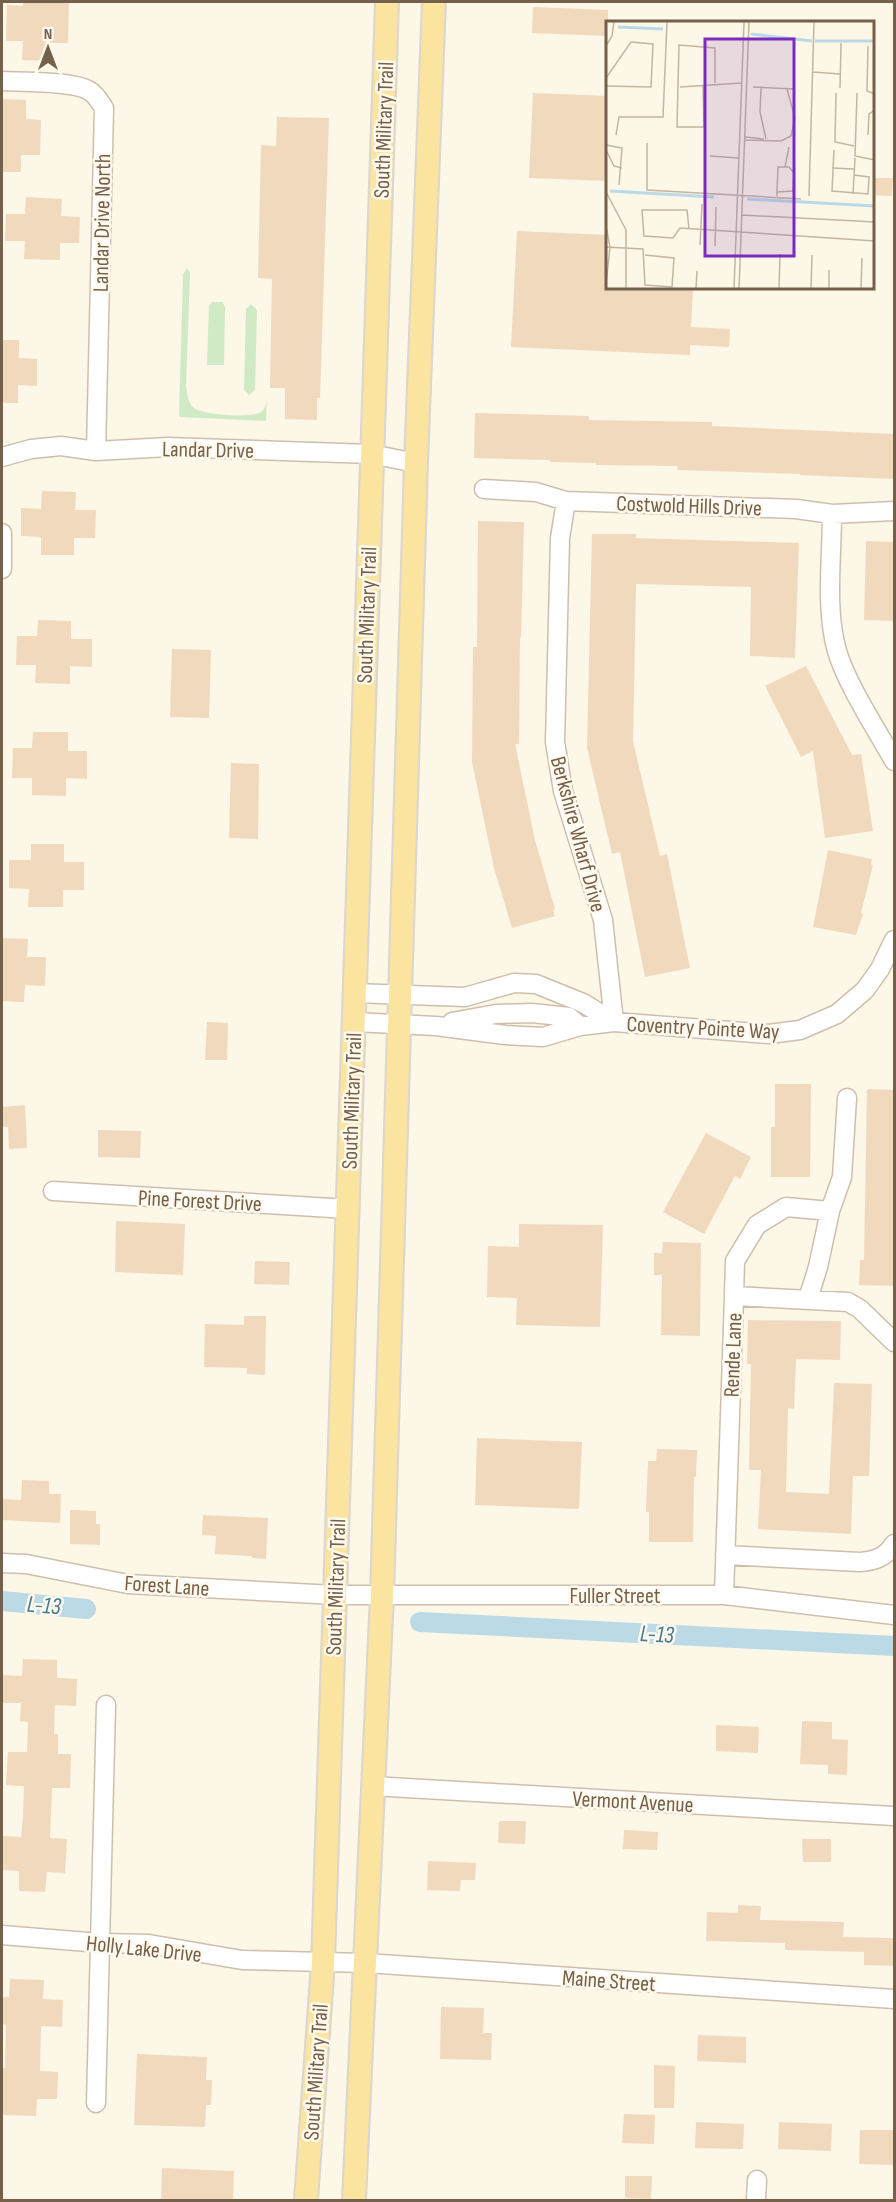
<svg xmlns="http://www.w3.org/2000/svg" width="896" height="2202" viewBox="0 0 896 2202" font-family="'Sofia Sans Condensed',sans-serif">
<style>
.green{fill:#cfeac5}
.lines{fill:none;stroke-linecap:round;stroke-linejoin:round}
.canal{stroke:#bbdae6;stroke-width:20}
.building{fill:#f1d9be}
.minor-casing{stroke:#cebfad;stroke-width:21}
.major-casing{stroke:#dbd6d0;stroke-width:26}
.minor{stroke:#fff;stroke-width:18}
.major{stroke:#fae4a0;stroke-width:22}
.labels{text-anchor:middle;stroke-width:5;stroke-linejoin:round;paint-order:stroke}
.street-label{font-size:22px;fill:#75604b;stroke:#fffaed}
.water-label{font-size:24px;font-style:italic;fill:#487a90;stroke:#fffaed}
.inset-river{fill:none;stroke:#bbdae6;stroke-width:3}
.inset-road{fill:none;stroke:#c2b6a3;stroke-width:1.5}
.view{fill:#7b2cbf;fill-opacity:0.15;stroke:#7b2cbf;stroke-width:3}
.inset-edge{fill:none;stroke:#75604b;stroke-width:3}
</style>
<rect width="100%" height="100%" fill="#fcf7e6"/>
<!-- green -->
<path class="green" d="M187,268L190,273L186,386C187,394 188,403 194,408C203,415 250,418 259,413C266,410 266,403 267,397L266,421L180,417L179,415L183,274Z
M212,302H222L225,307L224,365H207L209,306Z
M251,304L257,310L255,390L249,395L244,390L246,309Z"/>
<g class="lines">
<!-- canal -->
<path class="canal" d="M2,1601L86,1609
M420,1622L894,1646"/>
</g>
<!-- building -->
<path class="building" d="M23,2H69L68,43H50L49,61L22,60L23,41H6L7,5L23,6Z
M533,7L608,10V36L532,33Z
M533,93L608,96V181L529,178Z
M2,99L26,100V119L41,120L40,155H21V172H2Z
M277,117L329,118L320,398H317V420L285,419V388H270L272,279L258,278L261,145L276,146Z
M873,178H893L892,196L873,195Z
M26,197L62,199L61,216L80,217L79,243H60V260L24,259L25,241H5L6,214H25Z
M517,231L608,235V288H693L691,327L730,329L729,347L690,345V355L511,347Z
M2,340H19V358L37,359V386L18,385V403H2Z
M475,413L589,416V420L712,422V426L894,434V479L800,475V474L677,470L678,466L596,465V463L550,462V460L474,458Z
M42,491L76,492L75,510H96L95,538H74V555H41V537L21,536V508L41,509Z
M478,521L524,522L521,637H520L519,744H515L535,840L555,909L553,910L555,916L512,928L494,868L472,762L473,647H477Z
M592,534H636V538L799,543L795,658L750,656L751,587L636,584L633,741L660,856L667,854L690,968L645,977L620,852L612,854L587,748Z
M866,541L894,542V621L864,620Z
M38,620L71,621V639H92V667L70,666V684L35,683L36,665H16L17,636H37Z
M172,649L211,650L209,718L170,717Z
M806,666L852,755L861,754L873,831L825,838L813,751L801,757L765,686Z
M33,732H68V751H87V779L66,778V796L32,795V778H12L13,748H32Z
M231,763L259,764L258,839L229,838Z
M31,844H64V862H84V890H63V907H28L29,889L9,888V860H31Z
M828,850L872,859L871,865H873L861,913L863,914L856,935L813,927Z
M2,938L28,939L27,957H46L45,986L25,985L24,1002L2,1001Z
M207,1022L228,1023L227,1060H205Z
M775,1084H811L810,1177H771V1127H775Z
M867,1089L894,1090V1286L859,1285L860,1260H864Z
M25,1105L27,1148L9,1149L8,1127H3L2,1107Z
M98,1130L141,1131L140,1158L98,1157Z
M706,1133L751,1157L740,1179L735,1176L704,1234L663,1212Z
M116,1221L185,1224L183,1275L115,1272Z
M519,1224L603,1225L600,1327L516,1325L517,1298L487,1297L488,1246L519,1247Z
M663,1242L701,1243L700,1336L661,1335L662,1275H654V1253H662Z
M255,1261L290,1262L289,1285L254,1284Z
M244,1316H266L265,1375L247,1374V1368L204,1367L205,1324L244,1325Z
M748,1320L841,1321L840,1360L796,1359L794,1409L788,1408L786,1492L829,1494L834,1383L872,1384L869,1476H853L851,1534L758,1529L761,1470H749L751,1364H747Z
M477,1438L582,1442L579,1509L475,1505Z
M657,1449L697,1450L696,1477H694L693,1542H649V1512H646L648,1461H656Z
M22,1480L49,1481V1494H61L60,1523L2,1520V1499L21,1500Z
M70,1510L96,1511V1524H100V1545L70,1544Z
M203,1515L268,1518L266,1559L252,1558V1556L215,1554L216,1536L202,1535Z
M23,1659L57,1660V1678L77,1679L76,1706L55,1705L54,1734H58V1754H71L70,1788H52L50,1838L67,1839L65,1873L47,1872L45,1892L19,1891V1871L2,1870L3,1836L21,1837L23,1817L24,1786L6,1785L8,1752H27L28,1722L20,1721L21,1703H2V1675L22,1676Z
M802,1721L832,1722V1739L848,1740L847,1775L828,1774V1765L800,1764Z
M716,1725L759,1727L758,1753L716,1751Z
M499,1821H526L525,1844L498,1843Z
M624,1830L658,1832L657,1850L623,1849Z
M802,1839H831V1862H803Z
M428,1861L476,1863L475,1880H461L460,1891L427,1890Z
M738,1905L761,1906L760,1920L844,1922L843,1937L894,1938V1966L864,1965V1952L785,1950V1943L706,1941L707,1912L738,1913Z
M10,1979L44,1980L43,1999L63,2000L62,2027L41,2026L40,2071L58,2072L57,2099H37L36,2116L2,2115V2068H5L6,2025L2,2024V1997H9Z
M441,2007L484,2008L483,2033H492L491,2060L440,2059Z
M698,2035L746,2037V2063L697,2061Z
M137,2054L207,2057L206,2080H212L211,2105H206L205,2127L134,2125Z
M654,2065L675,2066L674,2108H654Z
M624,2114L655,2115L654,2144L622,2143Z
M696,2122L744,2124L743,2149L695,2148Z
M779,2122L832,2124L831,2151L778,2149Z
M860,2130H894V2165L859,2164Z
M162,2168L234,2171L233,2200H161Z
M625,2176H652L651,2199L625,2198Z"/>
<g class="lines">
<defs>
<path id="minor" d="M2,81C22,82 72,81 88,90C96,94 99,101 104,108L96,451
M2,457L31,449L61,446L96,451L168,447L371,454L416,463
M484,489L536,492L566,501L796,509L832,514L894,511
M566,501L560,538L555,742L563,791L603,920L614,1022
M832,514C832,557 825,610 837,651C847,685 877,730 894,761
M2,533V569
M354,993L465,997L514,983L536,984L583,1003L614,1022
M354,1022L436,1026L505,1035L543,1037L580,1026L614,1022L769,1034L800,1030L837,1014L865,990L880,969L894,940
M452,1022L496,1014L532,1013L569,1017L580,1026
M53,1191L348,1209
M734,1296L735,1261L757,1225L786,1207L830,1211
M808,1299L818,1267L830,1211L842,1177L847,1098
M725,1555L860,1562C875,1561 886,1557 894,1544
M2,1563L26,1564L128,1584L335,1595H724L894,1615
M724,1595L734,1296L848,1302L860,1309L894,1342
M372,1786L894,1816
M2,1935L100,1943L149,1944L242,1960L366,1963L894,1999
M96,2103L106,1705
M756,2200L757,2180"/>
<path id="major" d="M306,2200L323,1963L387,2
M354,2200L382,1595L416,463L434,2"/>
</defs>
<!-- minor casing -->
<use href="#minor" class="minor-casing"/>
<!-- major casing -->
<use href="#major" class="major-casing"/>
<!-- minor -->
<use href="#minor" class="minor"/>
<!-- major -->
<use href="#major" class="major"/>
</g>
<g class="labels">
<!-- street labels -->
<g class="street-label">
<text transform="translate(383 130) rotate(-88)" y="8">South Military Trail</text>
<text transform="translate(101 223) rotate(-89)" y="8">Landar Drive North</text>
<text transform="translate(208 449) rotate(1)" y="8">Landar Drive</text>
<text transform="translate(689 505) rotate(2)" y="8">Costwold Hills Drive</text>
<text transform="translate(366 615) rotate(-88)" y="8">South Military Trail</text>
<text transform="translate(579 834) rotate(75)" y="8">Berkshire Wharf Drive</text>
<text transform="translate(703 1027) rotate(3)" y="8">Coventry Pointe Way</text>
<text transform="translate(351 1101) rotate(-88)" y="8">South Military Trail</text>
<text transform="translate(200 1200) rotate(3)" y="8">Pine Forest Drive</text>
<text transform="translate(732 1355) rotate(-88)" y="8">Rende Lane</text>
<text transform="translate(167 1585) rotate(4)" y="8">Forest Lane</text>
<text transform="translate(335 1587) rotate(-88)" y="8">South Military Trail</text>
<text x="615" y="1603">Fuller Street</text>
<text transform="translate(633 1801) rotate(3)" y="8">Vermont Avenue</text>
<text transform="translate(144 1948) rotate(6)" y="8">Holly Lake Drive</text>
<text transform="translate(609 1980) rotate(4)" y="8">Maine Street</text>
<text transform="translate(315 2072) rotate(-86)" y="8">South Military Trail</text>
</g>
<!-- water labels -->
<g class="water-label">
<text transform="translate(44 1605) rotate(5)" y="8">L-13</text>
<text transform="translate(657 1634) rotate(3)" y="8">L-13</text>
</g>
</g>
<!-- overview -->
<g transform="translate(606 21)">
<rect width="268" height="268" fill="#fcf7e6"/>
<path class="inset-river" d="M12,6L57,8M145,13L206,20M209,20H269M4,170L108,176M141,178L269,185"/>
<path class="inset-road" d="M0,25L6,15L8,1M262,25L261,70L269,73M207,51L234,53M0,57L25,21L47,23L45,66L0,65M97,64L98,106H71L73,24L109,27V62M74,66L136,62M147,66L189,68M155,67L154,91L160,118M234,67L235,22M230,72L229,121L248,125M251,72L249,135L269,139M10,114L13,96H57L61,1M262,114L263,93L269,89M139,116L158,118M138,119L175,120L185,115L189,97L181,68M41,122V169L195,178M0,124L16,127L13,164M0,129L8,145L16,147M228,129L226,170L262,173L263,156L248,154M104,135L133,137M179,146L183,126M226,147L248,148M0,171L20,209V268M247,173L249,137M171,175V171L172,146H183L188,152L187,170L171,171M203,175L208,1M136,194L269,201M0,205L4,226L0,263M83,208L81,189H36L38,215L67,217L74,207L269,220M94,224L96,183M109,225L110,186M0,226L37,228L39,264L66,266L68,237L39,234M90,268L91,250M128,268L138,1M133,268L143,1M173,268L174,233M205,268L206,234M223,268V249M255,268L256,237"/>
<path class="view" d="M99,18H188V235H99Z"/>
<rect width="268" height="268" class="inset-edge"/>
</g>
<!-- border -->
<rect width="896" height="2202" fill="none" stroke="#75604b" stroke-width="6"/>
<!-- north arrow -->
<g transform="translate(48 48)" stroke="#fffaed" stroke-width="4.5" paint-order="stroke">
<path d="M0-4.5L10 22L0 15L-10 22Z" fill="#75604b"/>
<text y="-9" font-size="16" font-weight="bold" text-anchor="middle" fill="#75604b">N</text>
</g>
</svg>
